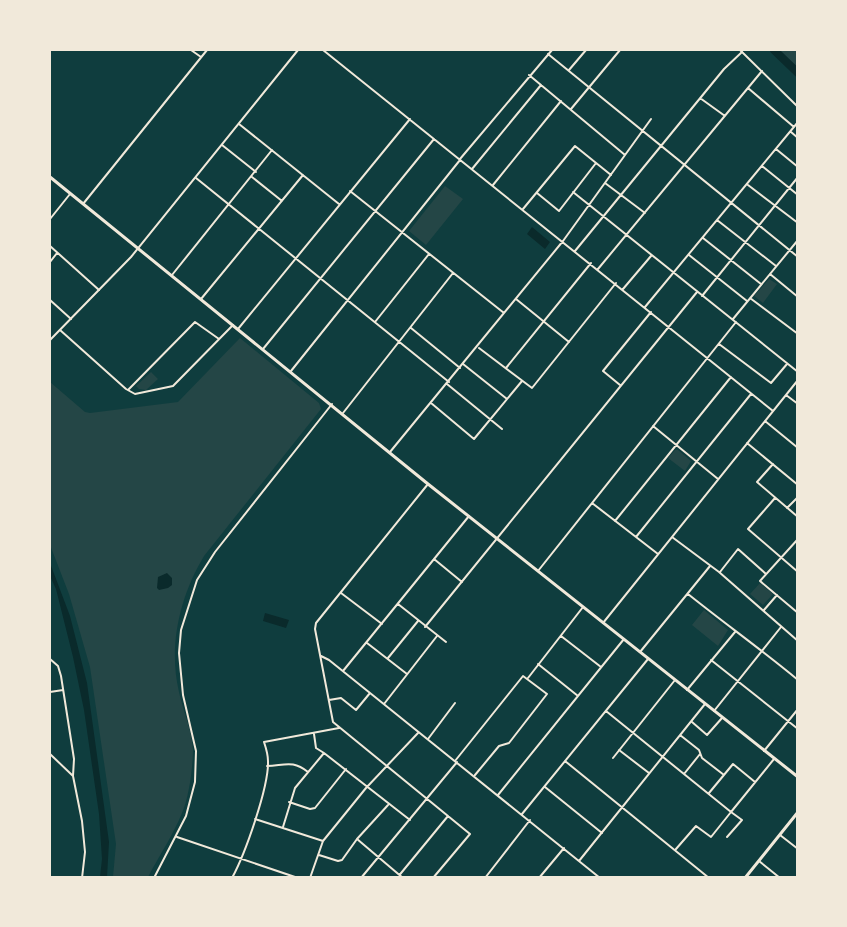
<svg xmlns="http://www.w3.org/2000/svg" width="847" height="927" viewBox="0 0 847 927" font-family="'Libre Baskerville',serif">
<style>
.green{fill:#244646}
.water{fill:#0a2a2b}
.lines{fill:none;stroke-linecap:round;stroke-linejoin:round}
.river{stroke:#0a2a2b;stroke-width:8}
.minor{stroke:#f1e9da;stroke-width:2}
.tertiary{stroke:#f1e9da;stroke-width:2}
.secondary{stroke:#f1e9da;stroke-width:3}
</style>
<rect width="100%" height="100%" fill="#0f3d3e"/>
<!-- green -->
<path class="green" d="M778,50H797V69Z
M445,186L463,199L426,245L409,231Z
M769,279L777,284L763,303L754,296Z
M240,338L319,403L321,409L204,556C180,596 168,646 179,692C183,711 192,730 193,750C193,766 189,798 182,813C173,835 159,856 148,877H113L116,844L90,667L69,594L50,545V382L85,412L90,413L178,402Z
M151,372L158,379L146,390L139,389L136,386Z
M675,450H678L691,461L685,471L668,458Z
M760,583L773,594L763,605L750,594Z
M704,610L728,630L718,646L692,625Z"/>
<!-- water -->
<path class="water" d="M532,227L550,242L545,249L527,234Z
M50,563L70,616L87,683L109,842L107,877H100L102,859L99,814L84,710L73,657L56,589L50,576Z
M167,573L172,578V585L168,588L159,590L157,588L158,577Z
M265,613L289,620L286,628L263,621Z"/>
<g class="lines">
<!-- river -->
<path class="river" d="M774,50L798,73"/>
<!-- minor -->
<path class="minor" d="M191,50L201,57
M323,50L773,411
M548,54L798,257
M569,70L586,50
M529,75L625,155
M748,88L794,127
M700,98L725,116
M571,109L620,50
M239,124L339,204
M791,132L798,138
M222,145L256,172
M776,149L798,167
M460,159L552,50
M762,166L798,195
M472,169L541,85
M252,177L282,201
M196,178L449,382
M605,183L645,213
M493,185L561,101
M748,185L798,223
M350,191L504,313
M573,192L798,372
M537,193L559,211L596,163
M83,204L207,50
M523,209L575,146L611,175
M50,219L70,194
M717,220L776,266
M703,238L761,284
M50,246L99,290
M575,251L724,69L742,52
M689,255L747,301
M50,262L57,253
M598,269L762,71
M770,274L798,297
M172,275L272,150
M623,289L651,256
M702,296L798,177
M750,298L798,334
M201,299L303,175
M516,299L569,342
M50,300L71,319
M645,307L798,122
M733,319L798,240
M375,322L429,254
M411,328L460,368
M238,329L410,119
M60,330L126,389L135,394L173,386L233,325
M719,344L771,383L787,364
M479,348L532,388L616,283
M263,349L434,139
M463,364L507,399
M506,368L591,263
M291,371L460,160
M447,384L502,429
M620,385L603,371L651,312
M128,390L195,322L219,339
M786,395L798,404
M431,403L474,439L522,381
M343,413L453,273
M765,421L798,448
M653,426L718,479
M747,443L798,485
M390,452L563,241L651,119
M773,464L757,482L798,517
M428,484L316,623L315,629L333,722L470,834L433,878
M775,498L748,529L798,572
M592,503L658,554
M787,508L798,497
M615,521L731,377
M636,537L751,394
M672,537L719,572L798,641
M798,539L760,581L798,613
M434,559L462,582
M538,571L736,322
M720,572L738,549L766,574
M341,593L382,624
M688,594C724,623 762,650 798,680
M398,604L446,642
M764,610L777,595
M603,623L798,380
M425,627L697,292
M561,636L601,667
M367,643L407,674
M640,652L710,566
M321,656L329,660L600,878
M388,658L418,621
M50,659L58,666L61,676L74,759L73,776L82,821L85,852L82,878
M711,660L798,729
M538,664L578,696
M343,671L469,516
M528,678L583,607
M687,690L735,632
M50,692L63,690
M329,700L341,698L356,710L370,693
M384,704L437,636
M606,711L731,812L774,759
M714,711L781,627
M692,722L707,735L722,718
M314,734L316,748L324,753
M680,735L699,750L702,758L724,775
M428,739L455,703
M619,750L649,773
M764,751L798,709
M50,754L73,776
M613,758L675,680
M455,761L523,676L547,694L509,743L499,746L475,775
M565,761L709,878
M267,766C286,765 293,760 308,772
M684,774L700,754
M545,787L602,833
M709,793L733,764L755,782
M498,795L624,639
M289,802L310,809L315,808L346,769
M522,814L648,659
M255,819L323,841
M283,827L295,788L324,753L410,820
M780,835L798,849
M177,837L298,878
M357,839L403,878
M676,849L696,826L711,837L731,812L742,820L727,837
M319,855L338,861L342,860L357,839L388,805
M579,861L705,704
M759,861L780,878
M154,878L186,816L195,782L196,751L183,695L179,653L181,630L197,580L215,552L332,404
M232,878C245,854 269,787 268,761C268,755 266,748 264,742L339,728
M310,878L323,841L366,788L418,733
M361,878L457,762
M397,878L448,816
M485,878L530,820
M539,878L564,848"/>
<!-- tertiary -->
<path class="tertiary" d="M740,50L798,107
M50,340L131,257L298,50"/>
<!-- secondary -->
<path class="secondary" d="M50,177L428,484L798,777
M745,878L798,812"/>
</g>
<!-- border -->
<rect width="847" height="927" fill="none" stroke="#f1e9da" stroke-width="102"/>
</svg>
